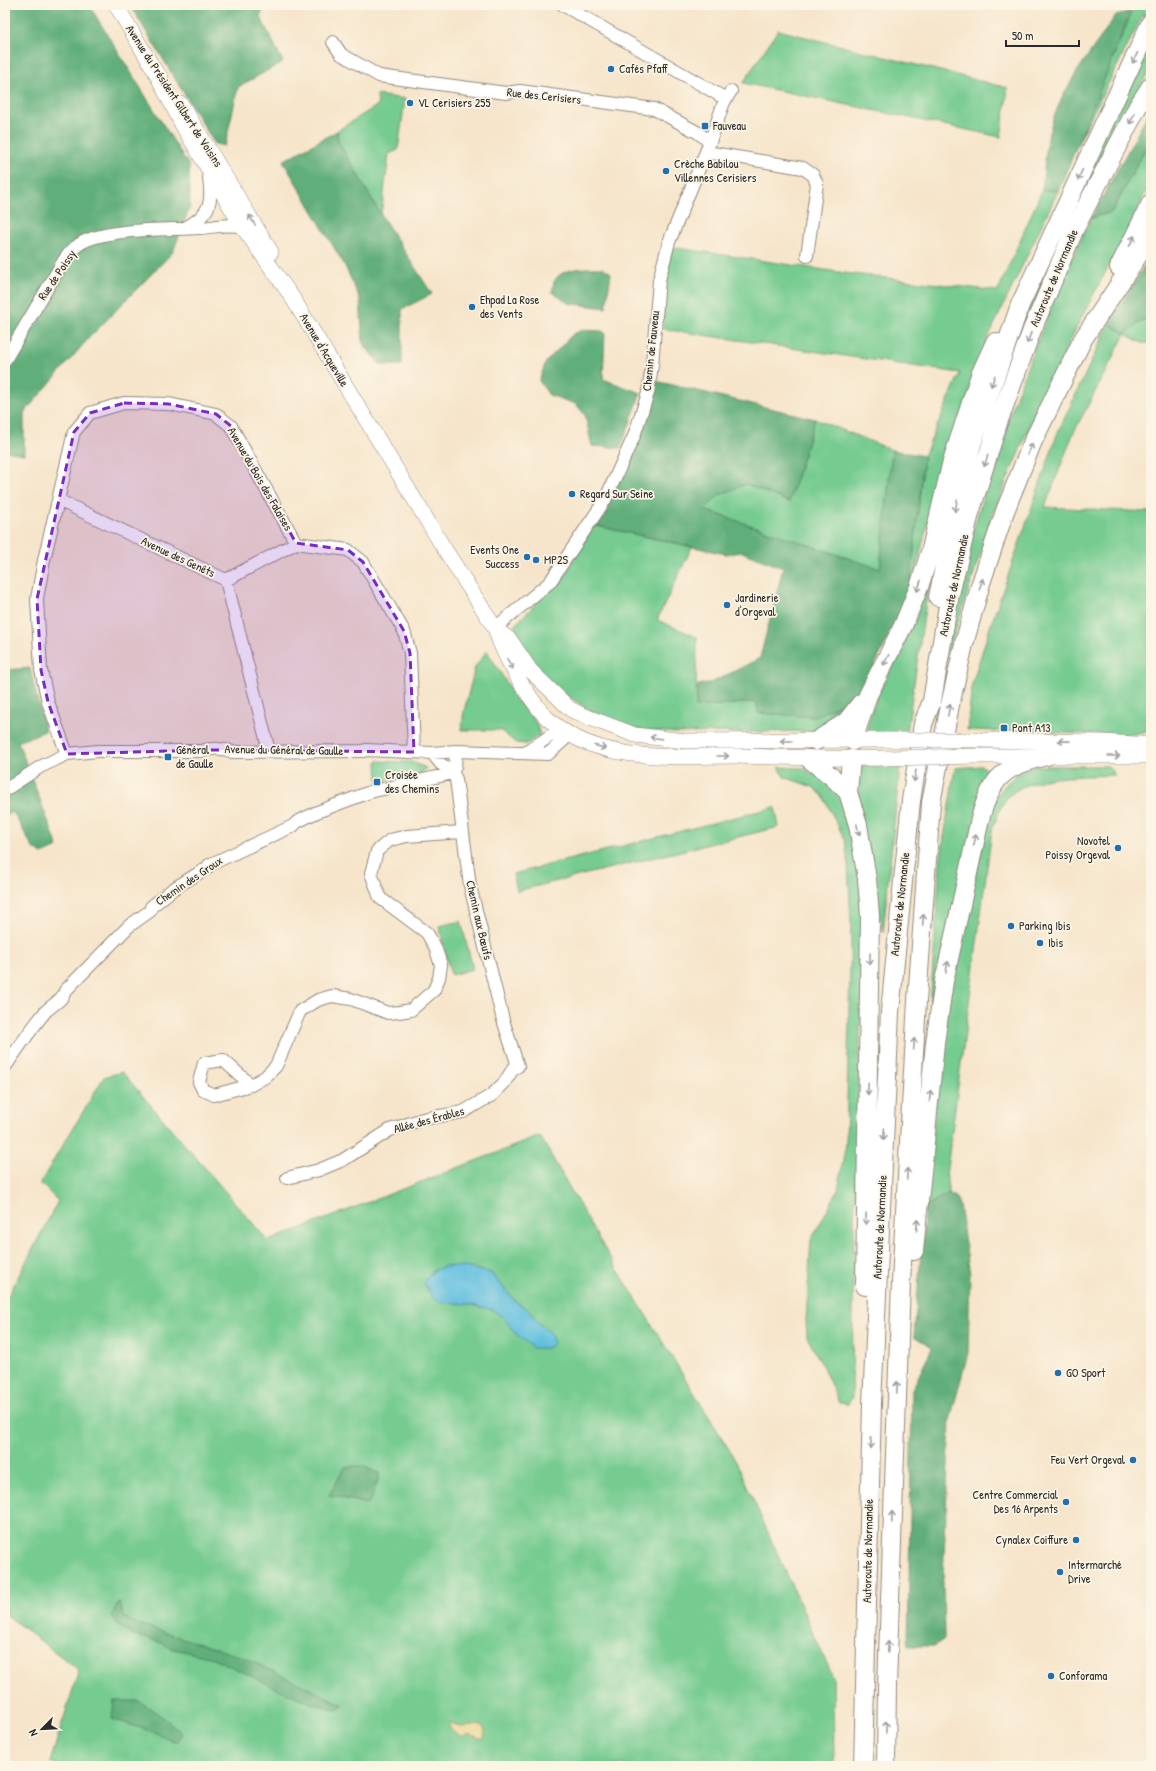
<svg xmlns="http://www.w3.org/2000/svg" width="1156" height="1771" viewBox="0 0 1156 1771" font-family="'Patrick Hand',sans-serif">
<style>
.green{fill:#75cb90;stroke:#507b5e}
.forest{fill:#60af7a;stroke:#466d52}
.sand{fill:#eeda9e;stroke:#8c8264}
.water{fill:#61bfdf;stroke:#467585}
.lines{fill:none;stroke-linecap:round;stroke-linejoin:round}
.minor-casing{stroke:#90887b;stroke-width:14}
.major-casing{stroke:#90887b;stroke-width:16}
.highway-casing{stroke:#90887b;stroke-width:20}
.minor{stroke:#fff;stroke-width:12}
.major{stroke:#fff;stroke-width:15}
.highway{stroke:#fff;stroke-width:18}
.major-bridge-casing{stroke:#90887b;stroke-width:16;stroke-linecap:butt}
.major-bridge{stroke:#fff;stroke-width:15}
.oneway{stroke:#a0a0a0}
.marked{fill:#7b2cbf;fill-opacity:0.2;stroke:#7b2cbf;stroke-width:3;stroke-dasharray:8 5;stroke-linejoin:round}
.poi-dot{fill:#1f6fb2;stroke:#fcf5e5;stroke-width:1.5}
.labels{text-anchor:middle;stroke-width:3.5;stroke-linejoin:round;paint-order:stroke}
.poi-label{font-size:12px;fill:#2b2b2b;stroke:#fcf5e5;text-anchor:start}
.street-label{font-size:12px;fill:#2b2b2b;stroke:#fcf5e5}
</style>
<rect width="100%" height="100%" fill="#fcf5e5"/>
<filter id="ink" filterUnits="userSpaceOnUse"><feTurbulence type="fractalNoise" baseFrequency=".025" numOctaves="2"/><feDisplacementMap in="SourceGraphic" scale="8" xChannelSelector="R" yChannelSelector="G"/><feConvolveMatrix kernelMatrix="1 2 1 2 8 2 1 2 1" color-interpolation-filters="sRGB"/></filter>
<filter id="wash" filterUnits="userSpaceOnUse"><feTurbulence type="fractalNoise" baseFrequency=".012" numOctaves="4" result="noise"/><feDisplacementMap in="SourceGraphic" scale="16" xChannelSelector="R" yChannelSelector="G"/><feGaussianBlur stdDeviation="0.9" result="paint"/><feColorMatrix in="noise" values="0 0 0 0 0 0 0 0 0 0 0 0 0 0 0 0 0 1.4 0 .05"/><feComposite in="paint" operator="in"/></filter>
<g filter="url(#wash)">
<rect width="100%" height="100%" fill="#f6e5cb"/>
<!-- green -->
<path class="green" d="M1135,5H1148L1077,145Z
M778,30L1008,88L1001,137L743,83Z
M1151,36V69L1125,112L1090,180L1054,255L1019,344H1013L1050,249Z
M377,95L405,99L398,150L389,154L381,215L338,141L337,131L378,105Z
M1151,138V181L1129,228L1080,320L1031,423L993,514L944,666C950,635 954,602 962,571C994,449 1037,331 1091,218L1112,212Z
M1042,190L1058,191L986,342L933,503L909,596L924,456L960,373L663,329L666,278L671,247L845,273L998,291Z
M1151,314V343H1142L1125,334L1073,434L1045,507L1151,512V730L1130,735L967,730L972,684L989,630L1058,432L1109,324L1125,334Z
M815,419L892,450L880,569L705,510L720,495L746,484L789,502Z
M593,525L692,547L657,620L697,637L696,707L756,702L864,687L850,712L818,731L676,733L633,729L590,711L545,680L513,635L515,625L566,573Z
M931,567L907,732L870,736L867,726L874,704L917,615Z
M487,651L516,698L537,724L540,735L527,744L516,743L500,730H461L464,711L475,667Z
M377,761L412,762L426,768L422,773L378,783Z
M858,765L900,766L883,933L870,861L860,820Z
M982,766L987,769L930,1007L940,862L955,768Z
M1036,766H1108L1115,775C1083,777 1028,773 1006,799C1000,807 996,820 992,830L946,1176L949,1193L925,1206L946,1009L991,805C1006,783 1010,775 1036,766Z
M779,767L802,768L822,778L843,798L851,814L864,923L854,1223L852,1397L848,1404L839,1403L821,1363L807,1337L806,1320L811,1240L838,1190L846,1143L851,923L848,865L845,840L823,796L813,787L784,777Z
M775,807L779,827L517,891L513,874Z
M461,921L473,969L451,975L439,926Z
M122,1072L268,1241L540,1136L600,1241L735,1459L833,1677L834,1766H61L50,1762L79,1670L5,1614V1302L58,1201L40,1183L104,1077Z"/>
<!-- forest -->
<path class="forest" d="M5,5H89L189,166L190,206L173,252L88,339L24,413V454L5,451Z
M130,5H266L260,16L283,62L238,87L225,146L215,144Z
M1131,11L1097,98L1058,191L1042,190C1045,165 1045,138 1055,114C1069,78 1095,47 1116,15Z
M1151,109V138L1112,212L1091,218Z
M337,131L338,141L381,215L432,294L402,309V365H381L363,344L360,299L345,266L283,161Z
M1151,255V314L1125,334L1109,324Z
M603,268L611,273L606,308L568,303L552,292C553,288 553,283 555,280C564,266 589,268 603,268Z
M583,330L602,331L605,333L603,379L641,393L621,448L592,446L585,415L576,404L549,395L539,381L546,362L573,334Z
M656,381L815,419L789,502L746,484L720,495L705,510L880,569L892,450L924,456L909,596L864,687L848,702L813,717L758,713L756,702L696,707L698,685L713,682L760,658L783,568L742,552L726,554L593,525L621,480L646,398Z
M30,668L45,731L18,742L58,847L42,854L33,848L13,812L5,816V670Z
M949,1193L958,1199L970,1274L968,1353L950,1420L943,1580L944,1639L934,1646H908L912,1390L932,1348L914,1336L925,1206Z
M363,1466L380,1474L372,1497L368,1504L329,1495L345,1467Z
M119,1602L124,1617L135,1623L245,1658L344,1705L338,1710L315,1704L278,1689L213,1658L174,1649L156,1641L132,1635L118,1625L111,1616Z
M114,1701H139L167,1720L182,1734L176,1742L156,1733L112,1719Z"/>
<!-- sand -->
<path class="sand" d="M449,1723L463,1727L481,1725L485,1730L484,1738H479L470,1734C460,1738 455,1735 449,1727Z"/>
<!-- water -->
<path class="water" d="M445,1266L465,1267L491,1273L514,1300L530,1311L539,1324L549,1330L554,1343L547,1348H533L515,1333L504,1318L493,1310L468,1304L440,1302L432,1297L424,1282L433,1271Z"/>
</g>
<g filter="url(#ink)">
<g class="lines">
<defs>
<path id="minor" d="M563,5L726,99
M333,42L341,54L379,76L506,93L520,91L535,93L654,109L697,132L710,142
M706,152L803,168L813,175L817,184L807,256
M185,228C214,212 212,201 208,170
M5,360L64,260C70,251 77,244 87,240C118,228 167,230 200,228C215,227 228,223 243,227
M58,500L226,580L269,751
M226,580L296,543
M495,628L550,582L605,500L634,436L648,393L652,365L659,280L669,242L710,142L724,102L731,91
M67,754L48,702L41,670L37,599L44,560L74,432L90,413L124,403L169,404L216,414L231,426L296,543L348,550L363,562L404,631L410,653L414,752
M5,790L40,767L67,754L98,751H202C210,748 225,748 232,752L363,751L366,750L432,753L456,751L548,754L564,740V731L550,736L525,753
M5,1067C18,1048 31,1029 46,1011C52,1005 63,1000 65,991L129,926L150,911L151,907L173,889L207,868L209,865L293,826L297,822L317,812L370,792L449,774L455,767L456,751
M251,1085L214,1095L203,1090L199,1082L204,1063L223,1060L251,1085L265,1077L276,1066L300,1011L318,1000L332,996L351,999L388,1013L399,1012L411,1010L434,990L439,978L441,965L435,947L427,933L380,898L371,873L377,851L390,840L407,836L462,832
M287,1178L319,1170L343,1160L390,1130L423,1119L463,1112L492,1095L504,1083L513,1069L518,1066L503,1020L470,886L456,779L452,772L441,764L432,753"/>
<path id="major" d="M116,5L155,71L161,78
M155,71L183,126L240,223L292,297L442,545L495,628L510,640L530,670L570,709L582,715L635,735L684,741L887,740
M181,104L271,252
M495,628C501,649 510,664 521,683C529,695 536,707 546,717C596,765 673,756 737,756C787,757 836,759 886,758
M978,740L1103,742L1151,745
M977,756H1151"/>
<path id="highway" d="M1119,267L1151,203
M938,597L959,494L972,444L1020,305L1151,22
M816,741L846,722L861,703
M853,741L868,695L903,626L919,587L931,549L952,461L980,375L995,342
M809,759L831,776L848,792
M851,759L848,792L858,825L867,879L870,916L865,1286
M914,1251L935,1043L944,981L980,819C992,776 1004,766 1047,756
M863,1766L872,1404L890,1012L911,801L923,724L932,701L950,594L970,513L998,423L1032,330L1075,228L1138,106L1151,86
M886,1766L887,1686L901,1282L917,1001L931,803L950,705L964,644L981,583L1005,511L1033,441L1083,339L1151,236"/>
</defs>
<!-- minor casing -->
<use href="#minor" class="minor-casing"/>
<!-- major casing -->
<use href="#major" class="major-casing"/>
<!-- highway casing -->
<use href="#highway" class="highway-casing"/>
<!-- minor -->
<use href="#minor" class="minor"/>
<!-- major -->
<use href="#major" class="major"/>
<!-- highway -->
<use href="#highway" class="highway"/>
<defs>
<path id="major-bridge" d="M887,740H978
M886,758L977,756"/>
</defs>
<!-- major-bridge casing -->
<use href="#major-bridge" class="major-bridge-casing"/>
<!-- major-bridge -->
<use href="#major-bridge" class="major-bridge"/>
</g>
<!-- one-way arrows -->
<defs><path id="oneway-shaft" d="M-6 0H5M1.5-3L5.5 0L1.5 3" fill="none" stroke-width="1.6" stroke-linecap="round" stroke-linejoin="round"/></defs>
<g class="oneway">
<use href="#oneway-shaft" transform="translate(1135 58) rotate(115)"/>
<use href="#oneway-shaft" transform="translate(1132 119) rotate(117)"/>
<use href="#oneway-shaft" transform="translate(1080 175) rotate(115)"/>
<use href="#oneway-shaft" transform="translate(252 220) rotate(-121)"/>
<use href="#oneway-shaft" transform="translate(1132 241) rotate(-64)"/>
<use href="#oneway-shaft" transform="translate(1029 338) rotate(110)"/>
<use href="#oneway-shaft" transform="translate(993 381) rotate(109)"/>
<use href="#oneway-shaft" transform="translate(1030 449) rotate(-68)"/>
<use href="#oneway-shaft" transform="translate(986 461) rotate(108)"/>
<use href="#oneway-shaft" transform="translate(956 506) rotate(102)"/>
<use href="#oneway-shaft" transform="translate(981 584) rotate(-73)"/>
<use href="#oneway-shaft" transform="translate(919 586) rotate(110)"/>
<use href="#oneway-shaft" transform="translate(886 660) rotate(117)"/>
<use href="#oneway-shaft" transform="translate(510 664) rotate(60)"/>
<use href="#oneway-shaft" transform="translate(949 710) rotate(-79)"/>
<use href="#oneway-shaft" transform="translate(656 738) rotate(-172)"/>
<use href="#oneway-shaft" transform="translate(786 741) rotate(-180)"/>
<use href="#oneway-shaft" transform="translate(1064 741) rotate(-179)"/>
<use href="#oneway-shaft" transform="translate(600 747) rotate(16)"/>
<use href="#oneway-shaft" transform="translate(723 756)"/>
<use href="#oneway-shaft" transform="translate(1114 756)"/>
<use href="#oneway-shaft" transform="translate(915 776) rotate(99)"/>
<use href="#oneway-shaft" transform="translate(858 830) rotate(79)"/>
<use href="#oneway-shaft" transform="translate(975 840) rotate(-76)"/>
<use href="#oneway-shaft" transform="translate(923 920) rotate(-86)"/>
<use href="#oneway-shaft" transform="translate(870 959) rotate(91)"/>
<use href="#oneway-shaft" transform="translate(947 967) rotate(-78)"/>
<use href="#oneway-shaft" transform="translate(914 1044) rotate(-87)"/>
<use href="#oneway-shaft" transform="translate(868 1089) rotate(91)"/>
<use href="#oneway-shaft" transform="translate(930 1096) rotate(-84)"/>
<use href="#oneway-shaft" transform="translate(884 1134) rotate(93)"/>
<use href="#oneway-shaft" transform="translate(907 1174) rotate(-87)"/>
<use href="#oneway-shaft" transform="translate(866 1219) rotate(91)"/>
<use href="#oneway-shaft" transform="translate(917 1225) rotate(-84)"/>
<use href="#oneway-shaft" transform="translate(897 1387) rotate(-88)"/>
<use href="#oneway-shaft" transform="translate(871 1443) rotate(91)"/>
<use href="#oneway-shaft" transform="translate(892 1517) rotate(-88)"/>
<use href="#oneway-shaft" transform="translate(888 1647) rotate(-88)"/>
<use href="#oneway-shaft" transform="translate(886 1727) rotate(-89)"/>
</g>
</g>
<!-- marked area -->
<path class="marked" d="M124,403L169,404L216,414L231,426L296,543L348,550L363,562L404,631L410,653L414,752L206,750L67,754L48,702L41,670L37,599L74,432L90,413Z"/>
<!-- markers -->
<g class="poi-dot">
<circle cx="611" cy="69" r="4"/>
<circle cx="410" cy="103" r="4"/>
<rect x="701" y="122" width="8" height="8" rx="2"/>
<circle cx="666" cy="171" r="4"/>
<circle cx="472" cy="307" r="4"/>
<circle cx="572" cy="494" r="4"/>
<circle cx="527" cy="557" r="4"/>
<circle cx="536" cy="560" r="4"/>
<circle cx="727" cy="605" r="4"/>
<rect x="1000" y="724" width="8" height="8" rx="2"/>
<rect x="164" y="753" width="8" height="8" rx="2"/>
<rect x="373" y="778" width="8" height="8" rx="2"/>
<circle cx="1118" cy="848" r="4"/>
<circle cx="1011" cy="926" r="4"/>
<circle cx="1040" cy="943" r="4"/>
<circle cx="1058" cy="1373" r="4"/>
<circle cx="1133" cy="1460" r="4"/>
<circle cx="1066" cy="1502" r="4"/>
<circle cx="1076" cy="1540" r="4"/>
<circle cx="1060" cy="1572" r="4"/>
<circle cx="1051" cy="1676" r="4"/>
</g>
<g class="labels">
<!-- poi labels -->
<g class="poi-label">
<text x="619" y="73">Cafés Pfaff</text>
<text x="418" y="107">VL Cerisiers 255</text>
<text x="713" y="130">Fauveau</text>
<text x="674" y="168">Crèche Babilou<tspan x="674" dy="14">Villennes Cerisiers</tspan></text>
<text x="480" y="304">Ehpad La Rose<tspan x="480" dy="14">des Vents</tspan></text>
<text x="580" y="498">Regard Sur Seine</text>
<text x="519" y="554" text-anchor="end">Events One<tspan x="519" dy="14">Success</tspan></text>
<text x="544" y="564">MP2S</text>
<text x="735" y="602">Jardinerie<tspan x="735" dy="14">d'Orgeval</tspan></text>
<text x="1012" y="732">Pont A13</text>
<text x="176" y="754">Général<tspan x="176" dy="14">de Gaulle</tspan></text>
<text x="385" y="779">Croisée<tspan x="385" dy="14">des Chemins</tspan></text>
<text x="1110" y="845" text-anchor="end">Novotel<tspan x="1110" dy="14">Poissy Orgeval</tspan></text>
<text x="1019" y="930">Parking Ibis</text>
<text x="1048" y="947">Ibis</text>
<text x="1066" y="1377">GO Sport</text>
<text x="1125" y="1464" text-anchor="end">Feu Vert Orgeval</text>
<text x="1058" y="1499" text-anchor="end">Centre Commercial<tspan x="1058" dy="14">Des 16 Arpents</tspan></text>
<text x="1068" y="1544" text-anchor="end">Cynalex Coiffure</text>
<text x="1068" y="1569">Intermarché<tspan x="1068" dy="14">Drive</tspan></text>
<text x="1059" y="1680">Conforama</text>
</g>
<!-- street labels -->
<g class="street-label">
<text transform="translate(174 96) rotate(57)" y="4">Avenue du Président Gilbert de Voisins</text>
<text transform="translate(544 96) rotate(6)" y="4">Rue des Cerisiers</text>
<text transform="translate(57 275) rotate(-56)" y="4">Rue de Poissy</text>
<text transform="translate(1054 278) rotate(-67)" y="4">Autoroute de Normandie</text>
<text transform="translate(324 350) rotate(59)" y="4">Avenue d'Acqueville</text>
<text transform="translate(651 351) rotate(-84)" y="4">Chemin de Fauveau</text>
<text transform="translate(260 479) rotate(60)" y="4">Avenue du Bois des Falaises</text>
<text transform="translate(178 557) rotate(25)" y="4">Avenue des Genêts</text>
<text transform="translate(954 585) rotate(-78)" y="4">Autoroute de Normandie</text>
<text transform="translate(284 750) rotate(1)" y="4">Avenue du Général de Gaulle</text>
<text transform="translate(189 881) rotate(-34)" y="4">Chemin des Groux</text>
<text transform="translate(900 904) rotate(-84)" y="4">Autoroute de Normandie</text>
<text transform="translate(479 920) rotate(77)" y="4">Chemin aux Bœufs</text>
<text transform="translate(429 1120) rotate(-15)" y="4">Allée des Érables</text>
<text transform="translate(880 1227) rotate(-87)" y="4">Autoroute de Normandie</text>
<text transform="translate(868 1551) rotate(-89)" y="4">Autoroute de Normandie</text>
</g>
</g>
<!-- margin -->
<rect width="1156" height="1771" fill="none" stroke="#fcf5e5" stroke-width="20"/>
<!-- north arrow -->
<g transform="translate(42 1729) rotate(246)" stroke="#fcf5e5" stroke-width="3" paint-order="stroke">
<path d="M0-3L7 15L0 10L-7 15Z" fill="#2b2b2b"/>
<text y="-6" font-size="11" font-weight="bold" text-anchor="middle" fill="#2b2b2b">N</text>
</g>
<!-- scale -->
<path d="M1006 40v6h73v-6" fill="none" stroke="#2b2b2b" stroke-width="2"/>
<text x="1012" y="40" font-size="12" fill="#2b2b2b" stroke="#fcf5e5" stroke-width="3" paint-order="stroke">50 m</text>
</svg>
